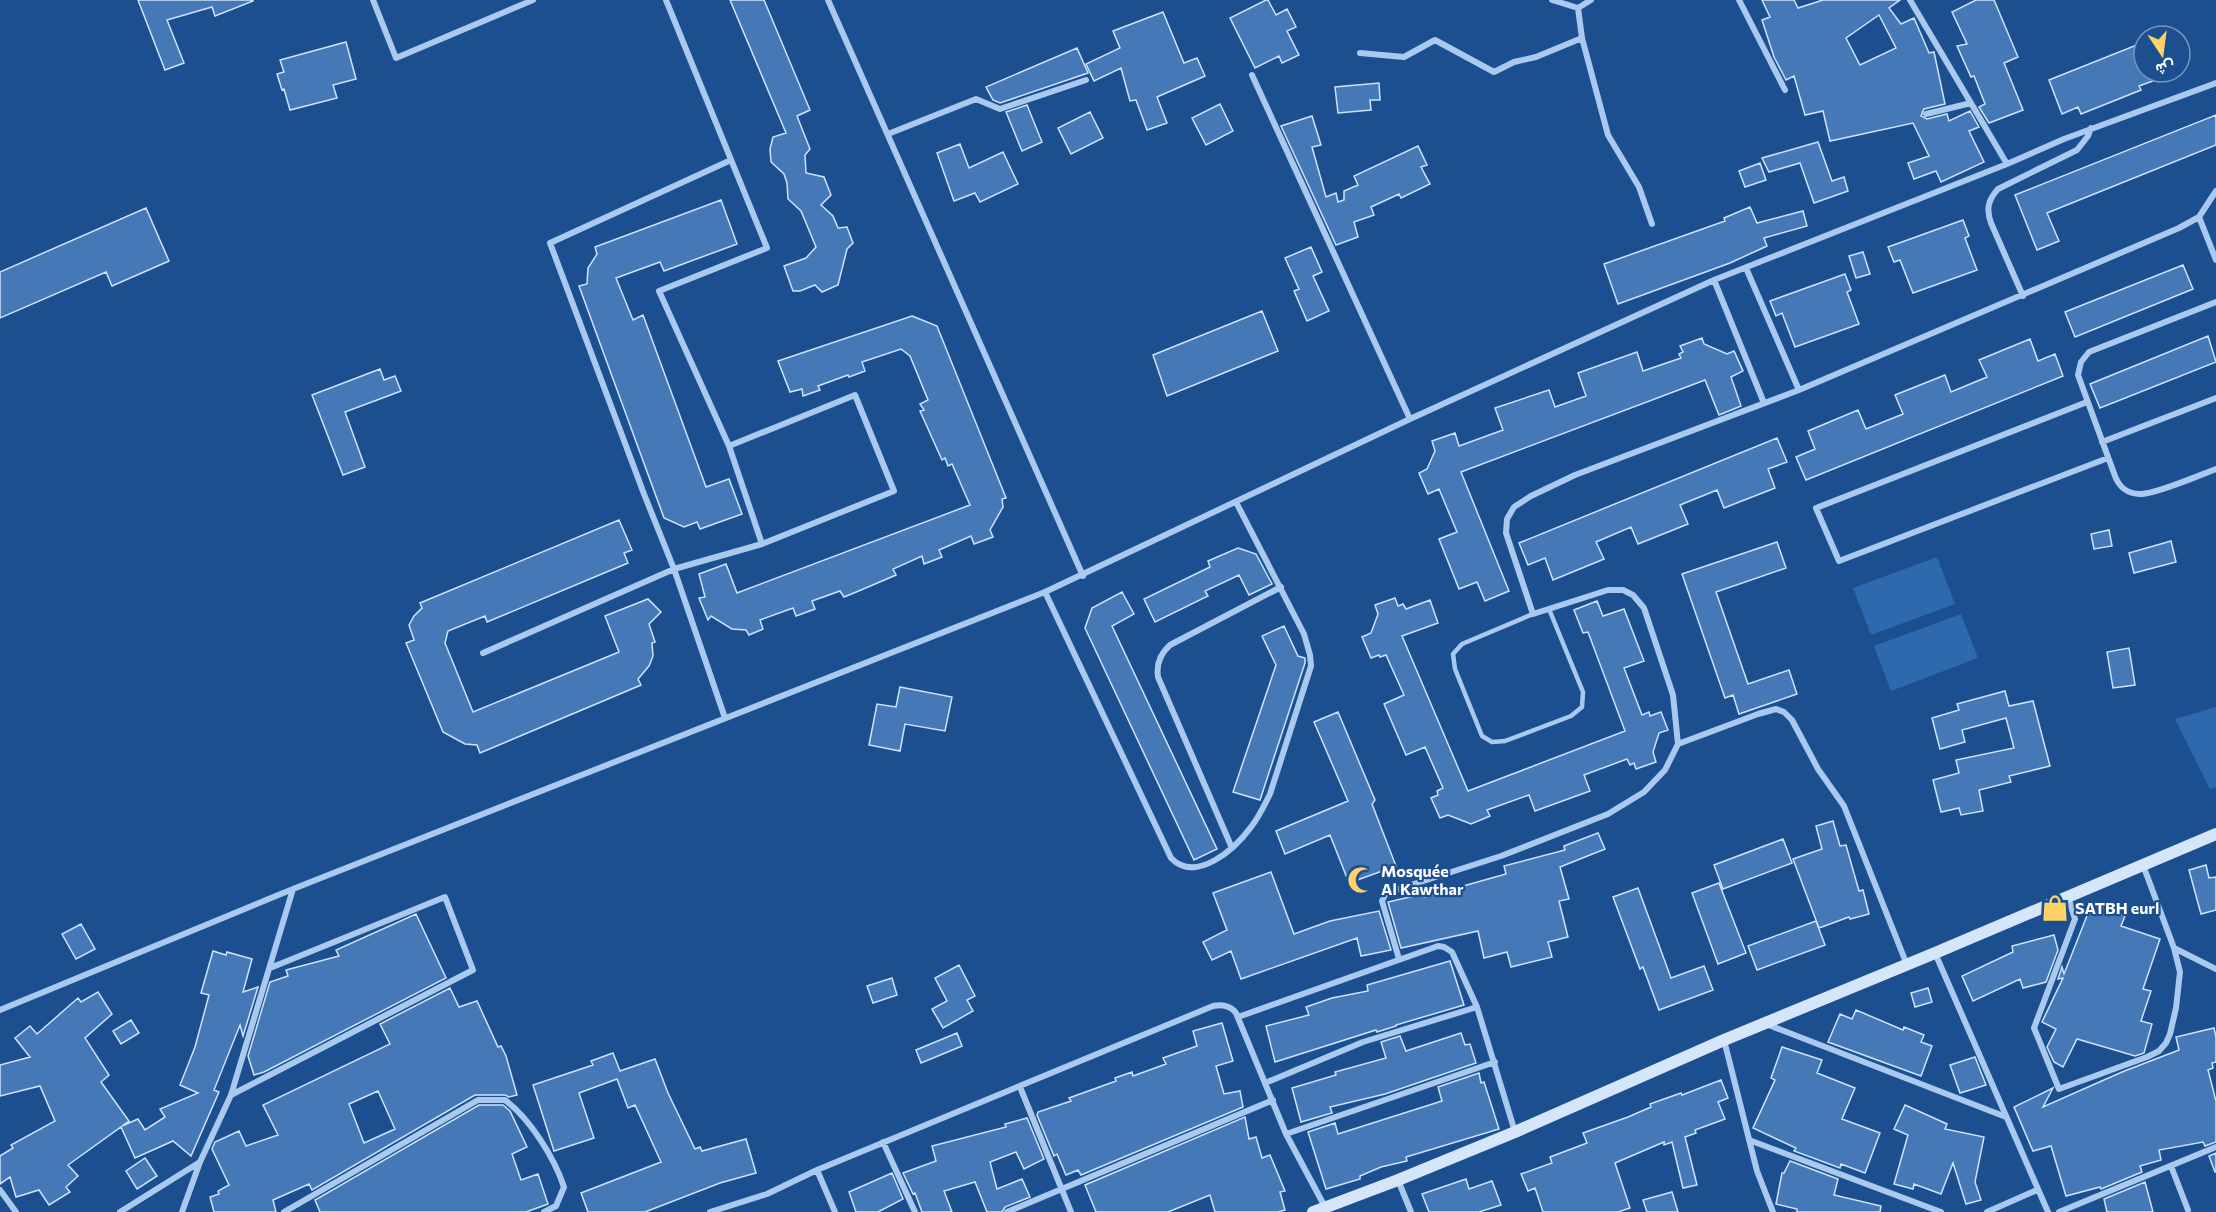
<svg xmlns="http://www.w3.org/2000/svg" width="2216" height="1212" viewBox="0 0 2216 1212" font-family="Commissioner,Vazirmatn,sans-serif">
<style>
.green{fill:#2e69ad}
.building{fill:#4478b7;stroke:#cfe3fa;stroke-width:1.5;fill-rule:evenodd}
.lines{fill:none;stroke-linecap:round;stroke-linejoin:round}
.lane{stroke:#a9c9ee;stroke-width:4.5}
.street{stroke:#a9c9ee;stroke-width:6}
.secondary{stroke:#d6e6fa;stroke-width:12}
.labels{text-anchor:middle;stroke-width:4.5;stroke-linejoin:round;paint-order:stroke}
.poi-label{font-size:16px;font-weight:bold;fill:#fff;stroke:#1b4f8f;text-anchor:start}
</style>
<rect width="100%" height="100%" fill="#1b4f8f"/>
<!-- green -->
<path class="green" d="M1937,557L1955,604L1871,635L1853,588Z
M1961,614L1978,658L1891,691L1874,646Z
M2216,707V787L2210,789L2175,719Z"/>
<!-- building -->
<path class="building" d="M138,0H253V1L215,16L212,7L167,20L184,63L165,70Z
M730,0H764L810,110L797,116L810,149L805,155L806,173L824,177L831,195L821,205L833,216L838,228L847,227L853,243L847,249L838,285L822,292L815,285L800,291H793L784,266L806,258L816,247L801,211L788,199L787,183L784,174L771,162L770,149L773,137L786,133Z
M1266,0H1268L1276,15L1287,9L1296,27L1287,31L1299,55L1282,63L1279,56L1255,68L1230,18Z
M1762,0H1794L1798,8L1823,0H1900L1889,8L1901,24L1914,18L1929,53L1934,52L1945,104L1924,109L1921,116L1927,119L1947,114L1949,121L1970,111L1979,127L1969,131L1984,162L1941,182L1936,171L1914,179L1908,163L1929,156L1913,123L1830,141L1823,111L1805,115L1794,76L1786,80L1774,57L1762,20L1770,17ZM1879,15L1896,48L1860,65L1846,38Z
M1976,0H1994L2018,57L2004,63L2023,110L1989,123L1979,107L1985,104L1974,76L1971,77L1957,46L1967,44L1952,12Z
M1163,12L1184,63L1197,58L1205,76L1157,97L1167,123L1147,130L1136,100L1130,101L1121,68L1094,81L1086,64L1120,48L1113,31Z
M346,42L356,79L333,85L337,98L290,110L284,89L282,90L277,74L284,72L280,60Z
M2144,42V72H2172V74L2139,86L2141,90L2081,114L2078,107L2062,114L2049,80Z
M1077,48L1088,73L1000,103L993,100L986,87Z
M1379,83L1380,100H1370L1371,110L1338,113L1335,87Z
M1220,104L1233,131L1206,145L1192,118Z
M1027,105L1042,142L1022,151L1006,112Z
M1090,112L1103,138L1071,154L1058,128Z
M2216,115V145L2047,213L2059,241L2037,250L2015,195Z
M1312,116L1321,145L1312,147L1326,197L1336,193L1338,202L1344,200V191L1358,185L1354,176L1418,146L1427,165L1421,167L1430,184L1401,198L1399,194L1371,207L1374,215L1354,222L1358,237L1336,245L1281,126Z
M1818,142L1832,181L1844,177L1848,191L1814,203L1800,163L1769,172L1762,158Z
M960,144L969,168L1003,152L1018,184L980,202L975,193L954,201L937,153Z
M1760,163L1766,180L1745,187L1739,171Z
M721,200L737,244L664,271L660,262L616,278L633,320L643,315L706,487L729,479L742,514L700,529L697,522L684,527L664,518L579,286L587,284L588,268L597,254L595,247Z
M1750,207L1757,223L1803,211L1807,226L1764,238L1767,246L1730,263L1618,304L1604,264L1725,221L1724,218Z
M146,208L169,261L112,286L106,272L0,318V272Z
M1963,220L1969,236L1965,238L1977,270L1913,293L1900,260L1894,262L1888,247Z
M1311,247L1322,272L1313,276L1329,311L1307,321L1294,291L1299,289L1285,258Z
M1863,252L1870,274L1856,278L1849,256Z
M2183,265L2193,289L2075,337L2065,312Z
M1845,274L1851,290L1847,292L1859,324L1795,347L1782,313L1776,316L1770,301Z
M1262,311L1278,351L1167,396L1153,355Z
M912,316L937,326L1006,498L1002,499L1003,507L990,530L993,537L974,544L971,536L939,550L942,557L924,564L922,556L893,569L896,575L861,590L844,597L840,591L812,601L815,609L796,616L793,608L760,620L763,629L749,635L746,630L732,629L711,616L708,620L699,598L705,597L699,574L726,564L737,593L970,505L952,464L948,466L945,458L942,460L920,411L924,410L920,404L928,400L910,356L901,349L862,362L865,371L849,377L848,375L818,386L820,390L803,396L802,389L790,392L778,361Z
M2208,336L2216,362L2100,408L2090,384Z
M1702,338L1704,344L1727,354L1734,351L1743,371L1731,377L1741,406L1719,415L1705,380L1461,472L1509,591L1485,601L1477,582L1459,589L1439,539L1457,532L1439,489L1428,494L1419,473L1427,469L1435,451L1432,441L1455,433L1459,446L1503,430L1495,408L1549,390L1555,407L1586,396L1578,373L1637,352L1643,371L1681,358L1679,354L1683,352L1680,346Z
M2030,339L2038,361L2055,354L2063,376L1806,480L1796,457L1815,449L1808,431L1858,410L1866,429L1903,414L1895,395L1945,375L1951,392L1987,377L1979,360Z
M380,369L384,380L395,376L401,391L345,412L365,467L343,475L312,395Z
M1777,438L1787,462L1768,469L1775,488L1724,508L1717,490L1680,505L1688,524L1638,544L1631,527L1596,542L1604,559L1553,580L1545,558L1528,565L1519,543Z
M619,520L632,550L624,553L628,563L487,622L485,616L448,631L445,643L473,712L619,652L605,616L648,599L661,612L649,624L655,642L652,643L653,656L649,666L638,679L641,685L480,753L477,745L465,744L443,732L406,643L414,640L409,625L414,616L422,608L420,603Z
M2109,530L2112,546L2094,549L2091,534Z
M2171,541L2176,562L2134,573L2129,553Z
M1777,542L1786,568L1716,592L1748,684L1789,670L1797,694L1739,714L1733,695L1725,698L1682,574Z
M1238,548L1256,554L1272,584L1249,595L1239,575L1205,591L1208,596L1155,622L1144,599L1210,567L1208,561Z
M1122,592L1134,614L1112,626L1217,849L1194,860L1085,628L1092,608Z
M1395,598L1398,606L1403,604L1406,609L1430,600L1438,623L1402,636L1468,791L1625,731L1588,632L1583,633L1574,610L1597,601L1603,616L1624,609L1644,661L1624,668L1642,715L1649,712L1650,716L1661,712L1668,730L1659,733L1653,752L1656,762L1636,769L1634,763L1630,765L1627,759L1584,775L1590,791L1535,811L1529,795L1487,810L1490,816L1471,824L1448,815L1440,818L1431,798L1438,795L1437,791L1443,788L1425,747L1406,755L1384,704L1404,695L1386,655L1380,657L1379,655L1371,658L1362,637L1371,633L1378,614L1375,605Z
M1284,626L1298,656L1305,658V663L1260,800L1233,792L1276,665L1262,636Z
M2129,648L2135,685L2113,688L2107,652Z
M900,687L952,697L945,731L905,724L900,751L869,745L877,704L896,707Z
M2005,691L2009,706L2033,701L2050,766L2009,776L2011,782L1979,790L1983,811L1961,815L1959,808L1941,812L1933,780L1959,773L1956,760L2014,748L2006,718L1962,730L1965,742L1940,749L1932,718L1959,710L1957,704Z
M1338,712L1375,800L1372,804L1396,866L1349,883L1330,835L1285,854L1276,831L1348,801L1314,722Z
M1833,821L1840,846L1846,845L1859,891L1863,890L1869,914L1850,919L1849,917L1819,928L1793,859L1822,849L1816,826Z
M1598,833L1605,849L1560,867L1569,899L1559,901L1568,937L1548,942L1552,957L1511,967L1507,952L1484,958L1478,931L1401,948L1388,902L1423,894L1424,897L1506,874L1504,866L1565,850L1564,846Z
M1783,839L1792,863L1723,889L1714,865Z
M2206,865L2209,878L2216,877V910L2201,914L2189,870Z
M1271,872L1294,934L1330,921L1379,911L1391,950L1361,956L1357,938L1241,979L1231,951L1212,960L1203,942L1227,930L1213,893Z
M1719,883L1746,953L1718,964L1692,893Z
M1638,888L1671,978L1704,966L1713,990L1659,1010L1643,967L1640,969L1613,897Z
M2092,903L2125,916L2121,926L2160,939L2143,989L2151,991L2141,1021L2152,1024L2144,1053L2135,1056L2077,1039L2063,1067L2054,1062L2047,1047L2056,1029L2042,1022L2063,978L2058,979L2062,967L2064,974Z
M416,914L446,978L264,1072L254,1075L248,1056L270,982L288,976L286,970L339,956L336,950Z
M1816,921L1825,945L1757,970L1748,946Z
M81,924L95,949L76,959L62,934Z
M2054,935L2058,950L2046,982L2023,988L2020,979L1973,1001L1962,976L2013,952L2012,946Z
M213,951L226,955L227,952L252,959L243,992L258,987L243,1036L240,1025L214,1090L219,1092L191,1156L173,1141L135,1158L121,1127L68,1165L78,1176L66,1187L70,1192L49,1205L39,1190L16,1197L10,1177L0,1184V1156L13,1148L11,1145L55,1121L40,1086L0,1096V1065L30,1057L15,1038L30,1026L37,1034L78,998L81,1002L98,992L112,1014L85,1038L109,1075L101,1082L129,1121L122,1126L138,1119L145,1130L165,1117L160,1109L198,1093L180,1085L195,1047L209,995L201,993Z
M1450,961L1464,1005L1396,1025V1026L1377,1032L1376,1030L1275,1062L1266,1026L1309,1015L1306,1007L1332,998L1368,991L1367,985Z
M959,965L975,996L967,1000L973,1011L943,1028L932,1009L947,1001L935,978Z
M892,978L897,995L873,1003L867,986Z
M450,988L459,1007L477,1001L498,1047L501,1046L506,1056L517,1095L509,1097L505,1095H475L312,1190L309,1184L273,1200L276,1212H214L210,1197L219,1194L218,1191L229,1185L212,1149L215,1142L239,1131L246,1146L278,1135L263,1105L390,1044L380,1024ZM378,1091L395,1129L364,1143L349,1104Z
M1928,988L1932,1002L1915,1007L1911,993Z
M1856,1010L1903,1030L1904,1027L1924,1035L1921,1042L1932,1046L1921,1076L1828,1042L1840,1014L1852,1019Z
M131,1020L139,1033L121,1044L113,1031Z
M1222,1023L1233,1061L1216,1066L1224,1094L1240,1091L1243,1107L1081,1175L1078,1170L1066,1175L1057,1154L1054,1156L1037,1115L1038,1112L1071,1101L1069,1098L1116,1081L1115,1078L1132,1072L1133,1076L1166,1064L1163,1058L1197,1046L1193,1031Z
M2214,1028L2216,1037V1062L2212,1063L2213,1068L2208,1070L2216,1101V1142L2205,1146L2203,1142L2159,1150L2161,1160L2140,1166L2142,1172L2101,1189L2100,1187L2066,1196L2051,1146L2033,1151L2014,1107L2053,1088L2043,1107L2122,1072L2179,1050L2176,1037Z
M957,1033L962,1046L921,1063L916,1050Z
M1461,1033L1465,1045L1470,1044L1476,1063L1385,1094L1330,1107L1332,1113L1301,1122L1292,1088L1336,1075L1335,1072L1386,1058L1381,1042L1400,1036L1406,1051Z
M1782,1047L1822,1060L1817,1073L1855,1088L1842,1119L1880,1133L1865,1173L1841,1164L1840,1168L1794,1151L1796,1148L1753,1128L1775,1080L1771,1078Z
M613,1053L620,1071L655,1059L668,1093L695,1149L700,1147L702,1151L746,1139L756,1173L720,1183L645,1212H588L581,1193L661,1162L635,1105L628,1108L617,1079L579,1093L594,1138L554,1151L533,1085L593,1065L591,1061Z
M1975,1057L1986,1085L1960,1093L1950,1065Z
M1479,1073L1481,1083L1484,1082L1499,1129L1406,1157L1407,1161L1381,1167L1360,1176V1179L1326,1189L1308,1132L1335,1123L1338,1134L1442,1101L1438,1087Z
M1721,1080L1728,1098L1718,1102L1725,1119L1695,1130L1696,1133L1685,1137L1697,1185L1683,1188L1672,1142L1664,1145V1142L1615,1163L1630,1208L1618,1212H1543L1535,1188L1528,1191L1521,1174L1552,1163L1550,1157L1587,1143L1583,1133L1628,1117L1651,1107L1650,1104L1681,1093L1682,1095Z
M479,1105H503L510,1111L527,1147L512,1154L521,1180L538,1174L548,1204L526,1212H320L315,1200Z
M1905,1105L1947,1124L1945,1129L1984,1137L1975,1182L1981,1200L1966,1204L1953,1163L1941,1194L1914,1184L1913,1189L1894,1184L1908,1135L1894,1129Z
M1245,1117L1249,1139L1256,1137L1262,1158L1270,1155L1285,1191L1280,1192L1285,1210L1278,1212H1215L1210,1195L1168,1212H1096L1085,1185Z
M1027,1118L1044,1159L1024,1169L1016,1152L990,1162L997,1189L1022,1179L1030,1197L1005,1207L1002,1212H987L975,1182L944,1191L952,1212H922L915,1193L913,1194L903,1173L936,1161L932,1146L1006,1127L1005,1124Z
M2216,1153V1172H2215L2209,1156Z
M145,1158L157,1176L137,1189L126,1171Z
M1790,1161L1838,1179L1834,1195L1881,1206L1880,1212H1797V1209L1776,1204L1782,1173H1784Z
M892,1173L903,1199L878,1212H856L849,1192Z
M1466,1179L1469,1189L1492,1181L1501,1205L1479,1212H1429L1422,1194Z
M2145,1182L2153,1212H2107L2104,1199Z
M1672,1192L1678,1212H1647L1643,1200Z"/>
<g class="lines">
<!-- lane -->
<path class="lane" d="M1533,614L1462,644L1453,654L1455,669L1482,736L1492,742L1505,741L1571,716L1582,707L1583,692L1549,609"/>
<!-- street -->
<path class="street" d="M373,0L396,58L533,0
M666,0L767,248L659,291L729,446L762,544L894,491L855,395L729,446
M828,0L1083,576
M1552,0L1578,8
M1591,0L1578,8L1582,38L1608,135L1639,187L1652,224
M1739,0L1785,90
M1910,0L2007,164
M1360,53L1404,57L1435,40L1494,72L1514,62L1536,57L1582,38
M1252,75L1410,419
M1926,114L1971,103
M888,134L976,99L1000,109L1086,80
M2199,217L2216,260
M1746,268L1799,390
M1714,280L1764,403
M2023,296L1991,223C1986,209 1988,200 1998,189L2077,150L2088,136L2091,128
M2216,302L2089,352L2081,362L2078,375L2115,476C2119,487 2128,494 2140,494C2154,495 2200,475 2216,469
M2087,402L1816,508L1839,561L2108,458
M2102,442L2216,398
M1045,592L1171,858C1196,884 1235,849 1251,827C1259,817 1264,806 1270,794L1311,666L1310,655L1304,634L1236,502
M483,653L674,569L762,544
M725,718L674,569L644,494L550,243L731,160
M1678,744L1758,714L1776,709L1784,712L1792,720L1818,769L1844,806L1907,965
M1232,848L1158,677C1156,664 1160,654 1170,645L1281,587
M2143,865L2174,948L2216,969
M2068,897L2075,919L2034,1028L2059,1089L2147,1057L2159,1051L2166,1043L2170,1034L2176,1008L2180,972L2174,948
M1935,953L2048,1212
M1399,959L1382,901L1386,893L1501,856L1608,814L1644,792L1665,770L1678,744L1673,695L1644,608L1633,595L1623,590H1608L1533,614L1506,533L1507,519L1514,507L1531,496L1575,475L1799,390L2179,228L2199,217L2216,191
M0,1010L293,889L1045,592L1410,419L1714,280L2007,164L2064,139L2216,83
M1238,1017L1438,946L1444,947L1452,952L1477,1007L1515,1132
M1766,1024L2006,1117
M1724,1040L1757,1171L1773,1212
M1265,1083L1363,1042L1477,1007
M1020,1087L1071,1212
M231,1095L473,970L445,897L270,968
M1286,1134L1495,1062
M1749,1140L1941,1212
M883,1142L915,1212
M2171,1166L2188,1210
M817,1170L1213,1006C1222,1004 1231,1006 1236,1013L1286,1134L1325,1207
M1398,1180L1411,1212
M0,1190L16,1212
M120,1212L200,1162
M182,1212L200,1162L231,1095L293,889
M284,1212L478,1100H505C530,1119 554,1157 564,1187L556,1206L544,1212
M710,1212L767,1194L817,1170L835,1212
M1007,1212L1273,1100
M1987,1212L2037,1190
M2059,1212L2216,1147"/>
<!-- secondary -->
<path class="secondary" d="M1313,1212L1398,1180L1515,1132L1724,1040L1935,953L2216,834"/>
</g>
<!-- icons -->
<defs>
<symbol id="mosque-bare" viewBox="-9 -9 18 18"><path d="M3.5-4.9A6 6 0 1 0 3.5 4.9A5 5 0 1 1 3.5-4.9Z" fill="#ffd166" stroke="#1b4f8f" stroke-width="2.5" paint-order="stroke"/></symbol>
<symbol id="shop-bare" viewBox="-9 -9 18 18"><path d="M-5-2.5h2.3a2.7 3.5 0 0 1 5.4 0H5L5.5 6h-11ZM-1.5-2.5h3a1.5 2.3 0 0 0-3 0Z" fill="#ffd166" stroke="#1b4f8f" stroke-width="2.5" paint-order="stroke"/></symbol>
</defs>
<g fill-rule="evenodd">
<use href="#mosque-bare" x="1342" y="861" width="38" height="38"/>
<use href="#shop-bare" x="2036" y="889" width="38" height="38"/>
</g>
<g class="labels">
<!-- poi labels -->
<g class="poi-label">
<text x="1381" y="877">Mosquée<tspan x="1381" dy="18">Al Kawthar</tspan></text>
<text x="2075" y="914">SATBH eurl</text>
</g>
</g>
<!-- north arrow -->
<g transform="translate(2162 54) rotate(167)"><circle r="28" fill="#1b4f8f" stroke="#7695bc" stroke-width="1.5"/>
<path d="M0-4.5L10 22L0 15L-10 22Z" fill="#ffd166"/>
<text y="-9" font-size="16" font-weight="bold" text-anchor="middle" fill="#ffffff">ش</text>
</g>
</svg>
